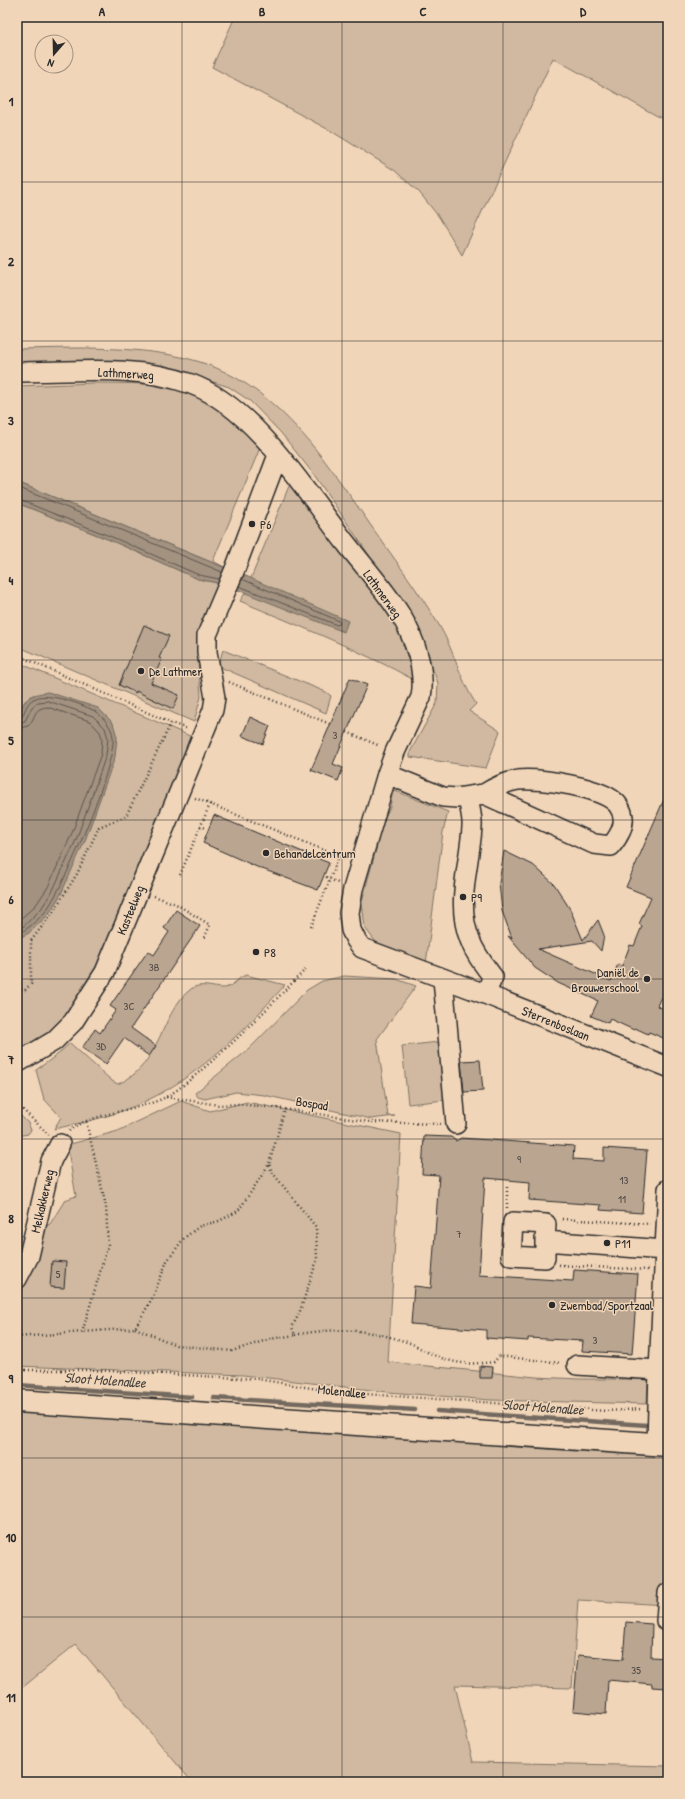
<svg xmlns="http://www.w3.org/2000/svg" width="685" height="1799" viewBox="0 0 685 1799" font-family="'Patrick Hand',sans-serif">
<style>
.green{fill:#d0b9a0;stroke:#7e7266}
.water{fill:#a39280;stroke:#73695e}
.lines{fill:none;stroke-linecap:round;stroke-linejoin:round}
.shore{stroke:#5b544d;stroke-width:1}
.stream{stroke:#73695e;stroke-width:4.5}
.building{fill:#baa591;stroke:#2b2b2b}
.minor-casing{stroke:#2b2b2b;stroke-width:22}
.major-casing{stroke:#2b2b2b;stroke-width:25}
.path{stroke:#2b2b2b;stroke-width:2.5;stroke-dasharray:1 3;stroke-linecap:butt}
.minor{stroke:#f1d5b8;stroke-width:19}
.major{stroke:#f1d5b8;stroke-width:22}
.grid{fill:none;stroke:#2b2b2b;stroke-width:1;stroke-opacity:0.55}
.poi-dot{fill:#2b2b2b;stroke:#f1d5b8;stroke-width:1.5}
.labels{text-anchor:middle;stroke-width:3;stroke-linejoin:round;paint-order:stroke}
.number-label{font-size:11px;fill:#4f4a44}
.street-label{font-size:13px;fill:#2b2b2b;stroke:#f1d5b8}
.poi-label{font-size:13px;fill:#2b2b2b;stroke:#f1d5b8;text-anchor:start}
.water-label{font-size:14px;font-style:italic;fill:#494540;stroke:#f1d5b8}
.neatline{fill:none;stroke:#2b2b2b;stroke-width:1.5}
.grid-label{font-size:13px;text-anchor:middle;font-weight:bold;fill:#2b2b2b}
</style>
<rect width="100%" height="100%" fill="#f1d5b8"/>
<filter id="ink" filterUnits="userSpaceOnUse"><feTurbulence type="fractalNoise" baseFrequency=".025" numOctaves="2"/><feDisplacementMap in="SourceGraphic" scale="8" xChannelSelector="R" yChannelSelector="G"/><feConvolveMatrix kernelMatrix="1 2 1 2 8 2 1 2 1" color-interpolation-filters="sRGB"/></filter>
<g filter="url(#ink)">
<!-- green -->
<path class="green" d="M235,17H668V122L553,58L462,255L439,217L419,192L394,170L331,131L212,67Z
M77,348C122,348 184,351 225,372C291,404 333,472 374,530C396,561 419,592 439,625C454,650 460,680 476,704L469,711L500,731L486,768L410,757V752L437,703L438,683L422,641L406,609L315,476L281,433L250,401L229,387L198,377L170,370L17,367V349Z
M95,383C133,384 176,381 210,399C225,408 248,431 262,443L213,561L228,569L17,482V386Z
M294,474L394,619L416,681C360,650 299,626 240,601L244,595Z
M17,503L110,540L198,579L222,584L197,643L201,697L194,722L17,646Z
M223,650L326,692L331,696L326,713L218,666Z
M17,662L190,736L172,789L98,971L61,1027L17,1059V939C37,929 49,913 61,894L34,694L24,702L17,719Z
M393,790L448,812L443,832L426,964L378,945L365,928L362,901L377,846L380,826L390,807Z
M246,975L285,985C238,1037 189,1087 122,1111C100,1119 76,1124 54,1129L61,1117L44,1099L36,1070L57,1055L70,1043L112,1081L118,1084C160,1067 161,1011 191,989C200,982 213,988 223,988C232,988 237,978 246,975Z
M344,976L396,979L416,986L377,1039L388,1116H395L371,1119L264,1095L236,1092L205,1099L198,1097L195,1093L249,1049L307,990L322,981Z
M439,1042L445,1100L408,1104L402,1046Z
M181,1101L210,1111L247,1102L401,1134L388,1362L536,1377L580,1379H648L647,1404L491,1400L388,1392L243,1375L17,1366V1238L50,1224L65,1200L76,1196L67,1145L118,1131Z
M17,1112L28,1123L31,1130L28,1134L17,1136Z
M17,1411L668,1455V1605L578,1600L572,1688L455,1685L473,1762L668,1766V1782H192L76,1644L17,1692Z"/>
<!-- water -->
<path class="water" d="M17,482L228,569L222,584L198,579L110,540L17,503Z
M239,573L348,621L344,632L233,588Z
M48,692L98,708L113,723L117,737L115,757L86,838L61,894L48,915L29,933L17,939V719C25,699 27,695 48,692Z"/>
<g class="lines">
<!-- shore -->
<path class="shore" d="M17,487L222,572
M17,499L112,537L199,575L219,579
M239,586L337,625L340,624L339,621L242,579
M17,718L22,717C26,709 27,701 36,698C47,692 86,705 96,712C104,718 112,727 113,737C116,765 64,888 45,912C37,921 28,929 17,935
M17,723L25,721L32,707L38,702L48,701L93,716L105,728L108,738L106,755L93,793L76,840L53,890L41,909L24,926L17,929
M17,729L28,726C37,717 32,709 47,707L90,721L100,732L102,738L101,754L72,833L48,887L36,905L17,922"/>
<!-- stream -->
<path class="stream" d="M17,1385L192,1397
M214,1398L415,1410
M437,1411L647,1425"/>
</g>
<!-- building -->
<path class="building" d="M144,625L169,636L159,658L162,659L151,683L179,695L173,709L136,691V693L119,685Z
M350,678L367,685L333,764L343,768L338,781L311,770Z
M250,717L270,726L263,744L242,736Z
M668,790V916L664,925L668,927V981L657,1006L668,1011V1040L649,1032L648,1034L635,1028L634,1030L610,1019L608,1023L591,1016L598,1001L558,983L535,968L508,936L512,938L502,911L499,883L504,851L533,865L554,884L570,909L583,940L598,920L604,935L601,951L592,941L538,949L611,981L618,964L622,966L630,945L634,946L642,926L639,924L651,897L626,887Z
M214,815L329,863L318,890L257,867L203,843Z
M176,910L200,926L131,1028L156,1046L149,1056L124,1038L106,1064L82,1048L95,1029L100,1033L116,1010L110,1006L148,951L154,955L169,932L164,928Z
M480,1060L483,1091L464,1092L461,1061Z
M424,1136L451,1137L456,1141L461,1138L574,1146L573,1159L604,1161V1148L647,1151L642,1213L600,1210L601,1205L529,1200L530,1182L485,1178L479,1275L573,1281L574,1270L638,1274L632,1354L582,1351L583,1341L528,1338V1341L486,1338V1330L411,1324L414,1286L431,1288L436,1220L439,1175L422,1174Z
M52,1261L66,1262L64,1288L50,1287Z
M480,1366L493,1367L492,1378H480Z
M626,1622L652,1624L651,1657L668,1658V1688L652,1687V1684L608,1680L606,1714L573,1711L578,1655L623,1659Z"/>
<g class="lines">
<defs>
<path id="minor" d="M17,372C74,372 136,364 191,384C254,407 305,490 345,542C362,564 386,591 400,614C414,637 426,670 421,697L395,752L387,774L353,889L349,913L351,930L356,940L362,948L485,994L668,1067
M387,774L443,797L457,798L484,794L594,844L611,846C621,834 629,820 618,805C605,787 539,778 518,780C506,782 495,787 484,794
M468,797C469,806 473,818 472,827C470,864 455,904 470,940C475,954 484,965 493,977L485,994
M443,979L456,1124
M17,1063L54,1041L73,1022L105,972L213,710L215,698L207,652V635L235,569L278,455
M545,1241V1258L511,1256L513,1222L546,1224L545,1241L665,1250
M17,1279L29,1256L51,1161L60,1144
M577,1365L659,1370
M657,1444L659,1370L668,1189
M666,1621L668,1593"/>
<path id="major" d="M17,1401L668,1445"/>
</defs>
<!-- minor casing -->
<use href="#minor" class="minor-casing"/>
<!-- major casing -->
<use href="#major" class="major-casing"/>
<!-- path -->
<path class="path" d="M17,655L171,723
M229,682L330,724
M347,732L380,746
M195,798L346,859
M200,826L206,828
M180,875L210,804
M326,877L338,883
M154,896L176,904L210,925L204,939
M311,927L339,856
M17,989L25,990L31,984V941L53,912L77,874L99,827L126,816L171,723L188,729
M166,1097L219,1105L238,1104L285,1109L370,1122L441,1124
M17,1104L49,1135
M69,1131C87,1114 141,1110 166,1097C180,1089 192,1078 205,1067C242,1036 273,1002 307,968
M507,1208V1186
M562,1219L650,1224
M559,1265L648,1270
M135,1328L176,1345L232,1351L270,1339L295,1335L292,1327L299,1314L317,1260L316,1227L272,1172L269,1164
M82,1333L108,1245L106,1206L86,1121
M295,1335C336,1327 367,1329 407,1342C414,1344 421,1349 429,1353C454,1364 467,1365 494,1362L499,1356L561,1363
M17,1337L135,1328L153,1297L167,1261L184,1238L200,1226L219,1221L238,1211L253,1189L269,1164L285,1109
M17,1370H90L257,1379L330,1391L366,1394L607,1411L642,1409"/>
<!-- minor -->
<use href="#minor" class="minor"/>
<!-- major -->
<use href="#major" class="major"/>
</g>
</g>
<!-- grid -->
<path class="grid" d="M182,17V1782M342,17V1782M503,17V1782M17,182H668M17,341H668M17,501H668M17,660H668M17,820H668M17,979H668M17,1139H668M17,1298H668M17,1458H668M17,1617H668"/>
<!-- markers -->
<g class="poi-dot">
<circle cx="252" cy="524" r="4"/>
<circle cx="141" cy="671" r="4"/>
<circle cx="266" cy="853" r="4"/>
<circle cx="463" cy="897" r="4"/>
<circle cx="256" cy="952" r="4"/>
<circle cx="647" cy="979" r="4"/>
<circle cx="607" cy="1243" r="4"/>
<circle cx="552" cy="1305" r="4"/>
</g>
<g class="labels">
<!-- number labels -->
<g class="number-label">
<text x="335" y="739">3</text>
<text x="154" y="971">3B</text>
<text x="129" y="1010">3C</text>
<text x="101" y="1050">3D</text>
<text x="519" y="1163">9</text>
<text x="624" y="1184">13</text>
<text x="622" y="1203">11</text>
<text x="459" y="1238">7</text>
<text x="58" y="1278">5</text>
<text x="595" y="1344">3</text>
<text x="636" y="1674">35</text>
</g>
<!-- street labels -->
<g class="street-label">
<text transform="translate(126 373) rotate(3)" y="5">Lathmerweg</text>
<text transform="translate(383 594) rotate(54)" y="5">Lathmerweg</text>
<text transform="translate(130 910) rotate(-68)" y="5">Kasteelweg</text>
<text transform="translate(556 1023) rotate(22)" y="5">Sterrenboslaan</text>
<text transform="translate(312 1103) rotate(9)" y="5">Bospad</text>
<text transform="translate(42 1201) rotate(-77)" y="5">Melkakkerweg</text>
<text transform="translate(342 1391) rotate(6)" y="5">Molenallee</text>
</g>
<!-- poi labels -->
<g class="poi-label">
<text x="260" y="529">P6</text>
<text x="149" y="676">De Lathmer</text>
<text x="274" y="858">Behandelcentrum</text>
<text x="471" y="902">P9</text>
<text x="264" y="957">P8</text>
<text x="639" y="977" text-anchor="end">Daniël de<tspan x="639" dy="15">Brouwerschool</tspan></text>
<text x="615" y="1248">P11</text>
<text x="560" y="1310">Zwembad/Sportzaal</text>
</g>
<!-- water labels -->
<g class="water-label">
<text transform="translate(105 1380) rotate(4)" y="5">Sloot Molenallee</text>
<text transform="translate(543 1407) rotate(4)" y="5">Sloot Molenallee</text>
</g>
</g>
<!-- margin -->
<rect width="685" height="1799" fill="none" stroke="#f1d5b8" stroke-width="44"/>
<!-- north arrow -->
<g transform="translate(54 54) rotate(200)"><circle r="19" fill="#f1d5b8" stroke="#a29180"/>
<path d="M0-3L7 15L0 10L-7 15Z" fill="#2b2b2b"/>
<text y="-6" font-size="11" font-weight="bold" text-anchor="middle" fill="#2b2b2b">N</text>
</g>
<rect x="22" y="22" width="641" height="1755" class="neatline"/>
<g class="grid-label">
<text x="102" y="16">A</text>
<text x="262" y="16">B</text>
<text x="423" y="16">C</text>
<text x="583" y="16">D</text>
<text x="11" y="106">1</text>
<text x="11" y="266">2</text>
<text x="11" y="425">3</text>
<text x="11" y="585">4</text>
<text x="11" y="745">5</text>
<text x="11" y="904">6</text>
<text x="11" y="1064">7</text>
<text x="11" y="1223">8</text>
<text x="11" y="1383">9</text>
<text x="11" y="1542">10</text>
<text x="11" y="1702">11</text>
</g>
</svg>
